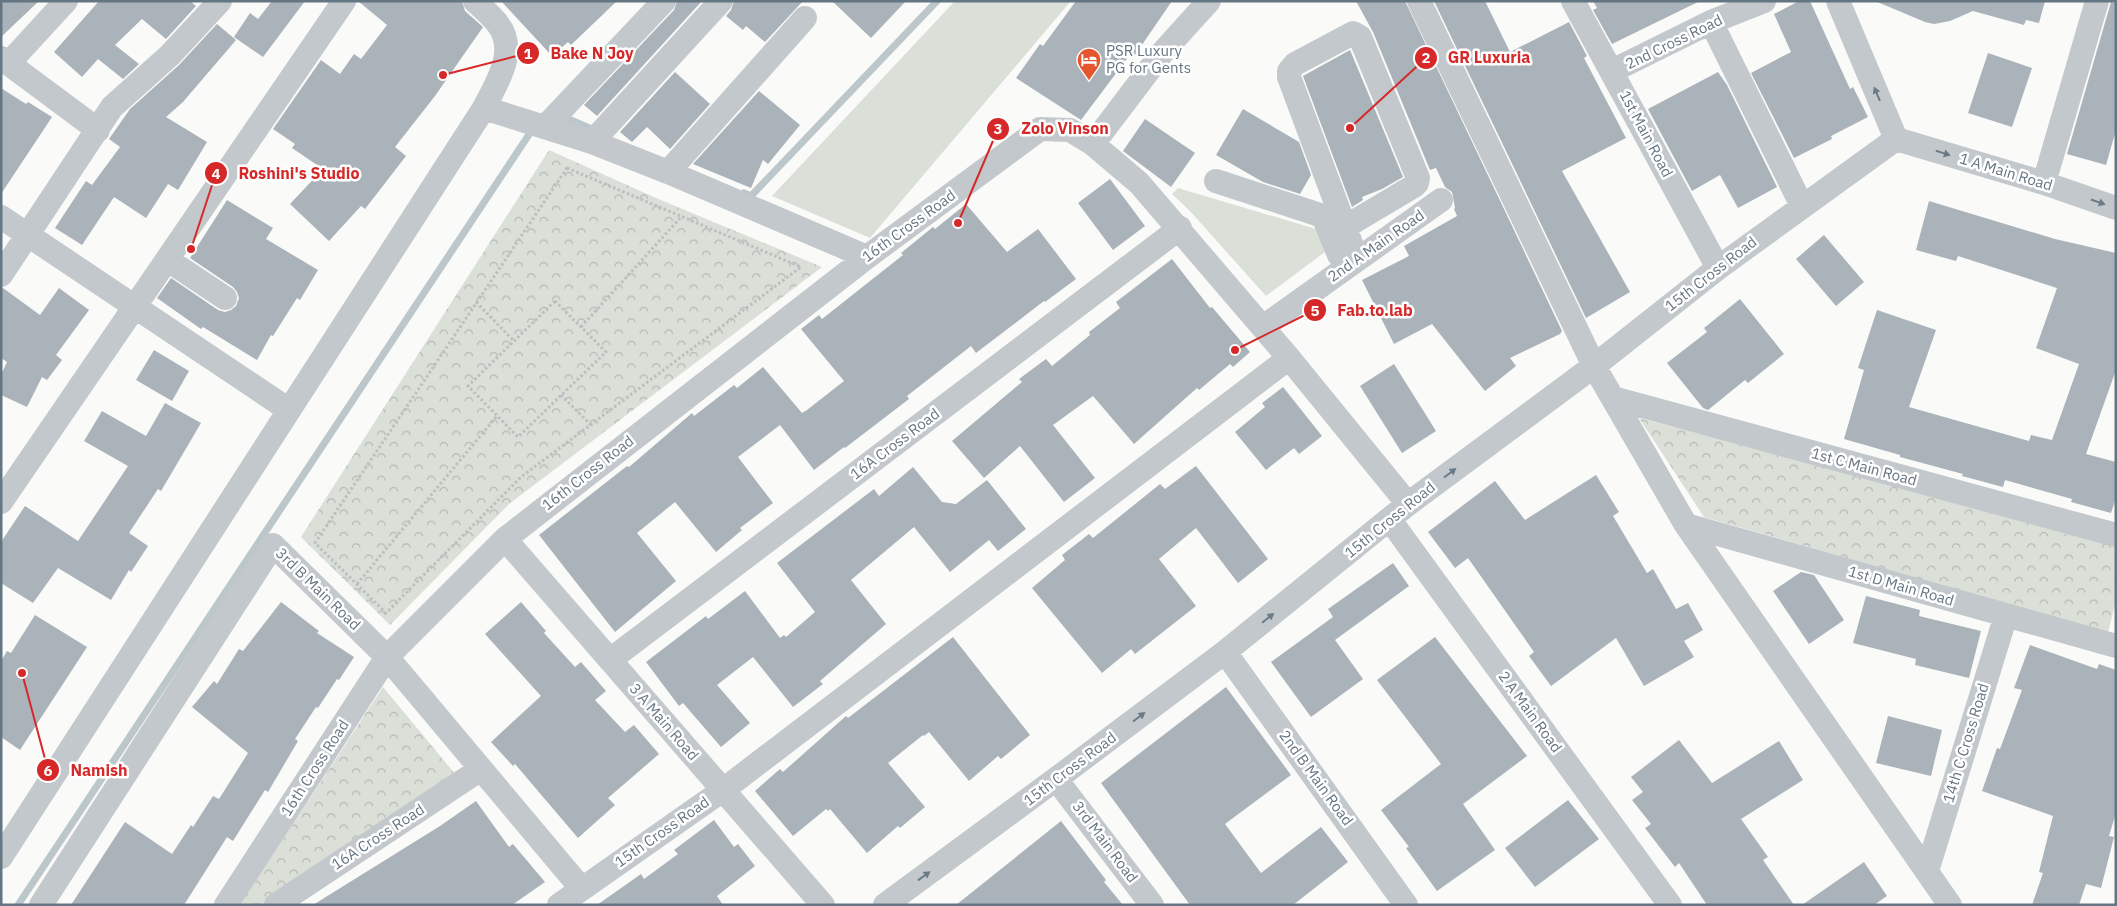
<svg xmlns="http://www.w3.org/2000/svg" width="2117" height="906" viewBox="0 0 2117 906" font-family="'IBM Plex Sans',sans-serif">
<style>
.green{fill:#dadfd7}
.park{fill:url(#park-crowns)}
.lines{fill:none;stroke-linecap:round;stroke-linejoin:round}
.stream{stroke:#bbc7cb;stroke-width:7}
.building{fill:#aab3b9}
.path{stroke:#bbbfc2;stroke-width:3;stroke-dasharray:2.5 2.5;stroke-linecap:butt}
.minor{stroke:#c3c8cc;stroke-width:24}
.oneway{fill:#6a7a87}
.labels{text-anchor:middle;stroke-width:5;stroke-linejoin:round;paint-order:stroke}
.street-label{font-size:15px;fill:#657683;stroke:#fff}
.poi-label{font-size:15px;fill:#657683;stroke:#fff;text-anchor:start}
.leader{fill:none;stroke:#d62828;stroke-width:2}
.callout-dot{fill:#d62828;stroke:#fff;stroke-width:2}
.mark-label{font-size:15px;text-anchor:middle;font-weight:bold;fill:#fff}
.callout-label{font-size:16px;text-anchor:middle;font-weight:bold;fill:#d62828;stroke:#fff;stroke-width:5;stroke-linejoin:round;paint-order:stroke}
</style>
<defs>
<pattern id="park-crowns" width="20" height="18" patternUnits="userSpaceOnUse" patternTransform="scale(1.25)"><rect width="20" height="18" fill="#dadfd7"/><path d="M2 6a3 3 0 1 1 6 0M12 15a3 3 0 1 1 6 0" fill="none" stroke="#b4b9b4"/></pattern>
</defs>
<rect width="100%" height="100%" fill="#fafaf8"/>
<!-- green -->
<path class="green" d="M955,1H1071L870,238L772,196Z
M1178,188L1316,229L1325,252L1266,296L1190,211L1172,194Z"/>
<!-- park -->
<path class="park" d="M549,150L656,198L822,267L509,504L390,625L301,537Z
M1639,418L2116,543V600L2108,633L1704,517Z
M383,687L456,775L261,905H240Z"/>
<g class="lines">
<!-- stream -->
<path class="stream" d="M562,116L596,131
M744,193L751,196L937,1
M18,905L534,127"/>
</g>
<!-- building -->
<path class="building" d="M1,1H39L1,37Z
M99,1H190L196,6L166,39L142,19L115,45L139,64L123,79L98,59L82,77L54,52Z
M272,1H305L263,57L234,37L250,13L258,19Z
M358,1H462L465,11L483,27L435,96L395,147L406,156L365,209L361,206L329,241L290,204L323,169L292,148L295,144L273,129L321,60L340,74L354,54L361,59L387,25Z
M501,1H617L571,45L568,42L552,56Z
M677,1H702L597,116L584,105L674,10Z
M734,1H803L765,42L746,26L743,30L726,16L731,10Z
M832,1H906L871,38Z
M1076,1H1172L1135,55L1132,52L1081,120L1016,78L1040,44L1043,46Z
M1356,1H1405L1562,331L1560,334L1510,358L1516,366L1485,391L1432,324L1394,344L1362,280L1409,256L1404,246L1457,216L1454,209L1455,208L1452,192L1445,187L1436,168L1430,170L1373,32Z
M1434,1H1485L1510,52L1569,22L1587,56L1584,58L1626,138L1562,171L1630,292L1586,318Z
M1593,1H1700L1612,44L1593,10L1597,8Z
M1799,1H1810L1850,89L1853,87L1868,117L1831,136L1832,139L1794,158L1751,73L1791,52L1774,14Z
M1875,1H2045L2039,23L2026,20L2024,25L1973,11L1950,21L1934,24L1925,22Z
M2111,2L2116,3V130L2106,165L2067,154Z
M217,24L236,40L183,102L166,117L207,142L178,190L168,184L146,218L114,197L82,245L55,228L86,181L92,185L120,147L109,139L130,109L179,65Z
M1350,50L1403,177L1382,189L1362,197L1363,200L1352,207L1303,76Z
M1988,53L2032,68L2012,127L1968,113Z
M675,72L710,104L670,149L647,127L632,142L620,132Z
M1718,72L1727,85L1777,187L1738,208L1720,175L1692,191L1648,109Z
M1,88L26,104L28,102L52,117L1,194Z
M759,91L800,125L768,164L763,160L751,188L693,164Z
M1243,109L1299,142L1311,175L1300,194L1263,182L1216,155Z
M1145,119L1195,153L1171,187L1123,151Z
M1110,179L1145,226L1113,250L1078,203Z
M227,200L273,228L266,239L318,270L300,300L297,298L273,336L271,335L257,360L203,327L201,329L157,298L171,278L218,310L225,312L231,310L236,306L239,298L237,292L233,287L190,258Z
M1929,201L2055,239L2116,253V370L2086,454L2116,462V498L2111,513L2071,502L2072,499L2005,480L2003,487L1962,476L1963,474L1900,457V455L1844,439L1864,370L1858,368L1877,310L1936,330L1909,407L2029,441L2031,435L2052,440L2079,364L2036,348L2057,288L1958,256L1956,261L1916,250Z
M966,204L1007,252L1038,229L1076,279L1045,302L1044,301L976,353L971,346L907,396L909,399L845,448L844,447L814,470L780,425L738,457L773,503L740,528L742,530L716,552L675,502L637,533L676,581L615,632L539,535L627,466L629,467L692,413L694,416L734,385L737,388L763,367L802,413L807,410L844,381L801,329L819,315L822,319L903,255L901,253L933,227L935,229Z
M1824,235L1864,282L1836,306L1796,259Z
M1172,259L1210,308L1212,307L1250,352L1233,367L1230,364L1199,390L1197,388L1134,444L1093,396L1053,425L1095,478L1064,502L1020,446L984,478L952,441L1022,382L1019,379L1046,359L1052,366L1090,335L1089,332L1120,308L1116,302Z
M3,288L40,315L59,288L89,310L56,355L62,360L47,380L42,377L27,407L1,395V375L7,362L1,358V289Z
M1740,299L1784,354L1748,383L1745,380L1708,410L1703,408L1667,363L1707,332L1704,328Z
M154,350L189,371L172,401L136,380Z
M1394,364L1436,431L1402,453L1360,386Z
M1283,387L1322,436L1299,454L1294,448L1266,470L1235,432L1265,407L1262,403Z
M165,403L201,423L161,491L158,489L129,533L148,546L131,572L129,570L111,600L58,568L33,603L1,583V542L25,506L78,541L128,466L84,441L102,411L146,436Z
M1196,466L1268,559L1238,583L1196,528L1159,559L1196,606L1135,654L1131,649L1102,673L1032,588L1065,560L1062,555L1089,534L1093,538L1160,484L1165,489Z
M913,467L942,502L956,504L987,480L1026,529L998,551L989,540L950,572L914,527L851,580L886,624L820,681L823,684L793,707L753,657L717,685L750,723L721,747L683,703L679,706L646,662L706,616L708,619L745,591L780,638L784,635L786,637L815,612L777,563L874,489L879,496Z
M1596,475L1619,512L1613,516L1647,573L1653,569L1676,609L1688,603L1703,630L1684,641L1694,657L1644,686L1616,638L1551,686L1529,656L1534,652L1468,558L1455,568L1428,532L1495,481L1525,520Z
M1393,563L1409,586L1335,640L1363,679L1311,717L1271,662L1333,617L1328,609Z
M1801,572L1814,575L1844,620L1809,644L1773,591Z
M1866,596L1920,610L1919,616L1981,631L1969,678L1915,665L1916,659L1853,643Z
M281,602L319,631L317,633L354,657L339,680L337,679L318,708L316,707L295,739L298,741L268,792L265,790L233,841L227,837L184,905H71L125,822L172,854L191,825L193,827L213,796L219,799L248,753L192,707L214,681L217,684L239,649L243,651Z
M521,602L546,631L544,633L575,667L581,662L606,691L595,700L625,732L634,725L659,754L608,798L615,805L578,838L515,764L513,766L491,742L541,696L485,634Z
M35,615L87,647L20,750L1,737V661L7,651L11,653Z
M953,637L1030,735L1001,759L998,756L969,781L929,732L924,736L923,735L888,763L925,807L900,828L898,826L867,853L830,809L828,811L826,809L793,836L755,791L780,769L783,772L846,716L848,718Z
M1435,637L1527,756L1463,804L1495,850L1437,891L1406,848L1409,847L1381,810L1441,764L1377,680Z
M2030,645L2097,669L2099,664L2116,670V813L2109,836L2114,837L2101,888L2086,884L2079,905H2032L2043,873L2039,872L2053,816L1982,791L1997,748L2000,749L2022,690L2014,688Z
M1226,687L1291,775L1225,824L1261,873L1321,827L1348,862L1293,905H1190L1101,783Z
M1888,716L1942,730L1931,776L1876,763Z
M1679,740L1712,783L1779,741L1803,780L1741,819L1768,857L1763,860L1794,905H1707L1679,863L1675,867L1645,828L1651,824L1632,800L1643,792L1631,777Z
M1568,800L1599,839L1535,887L1505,848Z
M476,801L509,847L513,844L545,882L512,905H313L440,826Z
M714,820L734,847L738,844L755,866L717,896L723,905H597L641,874L644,879L678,854L674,850Z
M1061,821L1106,880L1104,882L1123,905H956Z
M1864,862L1887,896L1874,905H1802Z"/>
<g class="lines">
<!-- path -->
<path class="path" d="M567,168L801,267L521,477L386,613L315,543Z
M555,301L606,352L518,437L468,386Z
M476,302L514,341
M581,327L682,216
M561,395L591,425
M357,584L497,416"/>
<!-- minor -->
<path class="minor" d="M1419,1L1594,366L1686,525L1950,905
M1573,1L1718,268
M1838,1L1896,139
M1711,22L1802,206
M1,58L98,130
M9,63L66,1
M1612,71L1711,22L1764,1
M484,108L592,142L668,172L867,257
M545,127L664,1
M1896,139L2044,183L2116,208
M592,142L721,1
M1093,144L1162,53L1209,1
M668,172L805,18
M1216,181L1323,216L1339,255
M2044,183L2097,1
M1,217L289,410
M1345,227L1414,186L1417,183L1418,178L1360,37L1353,33L1295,64L1289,71V77L1345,227L1357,260
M168,260L225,298
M1,275L112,107L170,55L220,1
M1263,327L1441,200
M1613,398L2116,535
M1,502L344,1
M1390,520L1670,905
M1686,525L2116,646
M505,539L823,905
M1225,652L1406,905
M610,660L1180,228
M1056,779L1152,905
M1,857L484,108C497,82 519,50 497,23C491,15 482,8 475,1
M1927,871L2006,615
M41,905L273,545L387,657L581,888
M226,905L387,657L505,539L867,257L1040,129L1070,130L1093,144L1139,183L1289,358L1408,504
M276,905L481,769
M559,905L723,790L1289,358
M885,905L1056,779L1225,652L1408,504L1594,366L1718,268L1896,139"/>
</g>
<!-- one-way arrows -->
<defs><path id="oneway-solid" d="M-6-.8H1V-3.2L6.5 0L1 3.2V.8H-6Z" transform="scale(1.25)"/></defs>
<g class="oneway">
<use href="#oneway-solid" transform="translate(1877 94) rotate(-113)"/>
<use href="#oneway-solid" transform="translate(1943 153) rotate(17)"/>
<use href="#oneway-solid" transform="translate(2098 202) rotate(19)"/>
<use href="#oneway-solid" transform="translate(1450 473) rotate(-37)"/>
<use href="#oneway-solid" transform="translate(1268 618) rotate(-39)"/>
<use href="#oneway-solid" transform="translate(1139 717) rotate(-37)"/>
<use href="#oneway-solid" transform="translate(924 876) rotate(-36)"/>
</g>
<!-- icons -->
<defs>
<symbol id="hotel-pin" viewBox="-11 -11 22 30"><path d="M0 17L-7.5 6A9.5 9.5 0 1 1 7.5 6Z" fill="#e4572e" stroke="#fff"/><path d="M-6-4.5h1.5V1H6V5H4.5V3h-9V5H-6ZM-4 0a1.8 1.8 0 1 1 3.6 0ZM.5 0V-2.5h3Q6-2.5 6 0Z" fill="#fff"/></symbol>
</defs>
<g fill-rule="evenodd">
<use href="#hotel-pin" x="1075" y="46" width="28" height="38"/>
</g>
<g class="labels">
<!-- street labels -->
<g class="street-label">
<text transform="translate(1674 42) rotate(-26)" y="5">2nd Cross Road</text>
<text transform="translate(1646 134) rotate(62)" y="5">1st Main Road</text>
<text transform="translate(2006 172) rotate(17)" y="5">1 A Main Road</text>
<text transform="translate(909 226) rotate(-36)" y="5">16th Cross Road</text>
<text transform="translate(1376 246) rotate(-35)" y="5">2nd A Main Road</text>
<text transform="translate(1711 274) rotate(-38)" y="5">15th Cross Road</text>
<text transform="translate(895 444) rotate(-37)" y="5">16A Cross Road</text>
<text transform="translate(1864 467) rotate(15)" y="5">1st C Main Road</text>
<text transform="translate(588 473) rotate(-38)" y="5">16th Cross Road</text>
<text transform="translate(1390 520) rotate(-39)" y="5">15th Cross Road</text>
<text transform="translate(1901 586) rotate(16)" y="5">1st D Main Road</text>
<text transform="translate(318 589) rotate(44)" y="5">3rd B Main Road</text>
<text transform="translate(1530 712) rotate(54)" y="5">2 A Main Road</text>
<text transform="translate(664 722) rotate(49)" y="5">3 A Main Road</text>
<text transform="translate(1966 743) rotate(-73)" y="5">14th C Cross Road</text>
<text transform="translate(315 768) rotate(-57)" y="5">16th Cross Road</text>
<text transform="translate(1070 769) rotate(-37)" y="5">15th Cross Road</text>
<text transform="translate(1316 778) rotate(54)" y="5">2nd B Main Road</text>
<text transform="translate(662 832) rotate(-35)" y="5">15th Cross Road</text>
<text transform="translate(378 837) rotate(-33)" y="5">16A Cross Road</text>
<text transform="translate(1105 842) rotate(53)" y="5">3rd Main Road</text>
</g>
<!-- poi labels -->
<g class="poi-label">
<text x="1106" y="56">PSR Luxury<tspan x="1106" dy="17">PG for Gents</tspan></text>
</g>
</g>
<!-- callouts -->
<path class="leader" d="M443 75L528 53M1350 128L1426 58M958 223L998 129M191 249L216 173M1235 350L1315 310M22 673L48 770"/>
<g class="callout-dot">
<circle cx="443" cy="75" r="5"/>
<circle cx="1350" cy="128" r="5"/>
<circle cx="958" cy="223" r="5"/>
<circle cx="191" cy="249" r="5"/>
<circle cx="1235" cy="350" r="5"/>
<circle cx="22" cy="673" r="5"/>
<circle cx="528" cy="53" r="12"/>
<circle cx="1426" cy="58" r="12"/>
<circle cx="998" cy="129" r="12"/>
<circle cx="216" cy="173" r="12"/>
<circle cx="1315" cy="310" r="12"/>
<circle cx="48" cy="770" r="12"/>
</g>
<g class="mark-label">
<text x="528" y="59">1</text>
<text x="1426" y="63">2</text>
<text x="998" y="134">3</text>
<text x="216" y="179">4</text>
<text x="1315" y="316">5</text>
<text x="48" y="776">6</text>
</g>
<g class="callout-label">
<text x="592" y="59">Bake N Joy</text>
<text x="1489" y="63">GR Luxuria</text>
<text x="1065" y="134">Zolo Vinson</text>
<text x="299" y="179">Roshini's Studio</text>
<text x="1375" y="316">Fab.to.lab</text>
<text x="99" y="776">Namish</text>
</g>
<!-- border -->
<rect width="2117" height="906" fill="none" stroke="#657683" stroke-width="5"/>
</svg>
